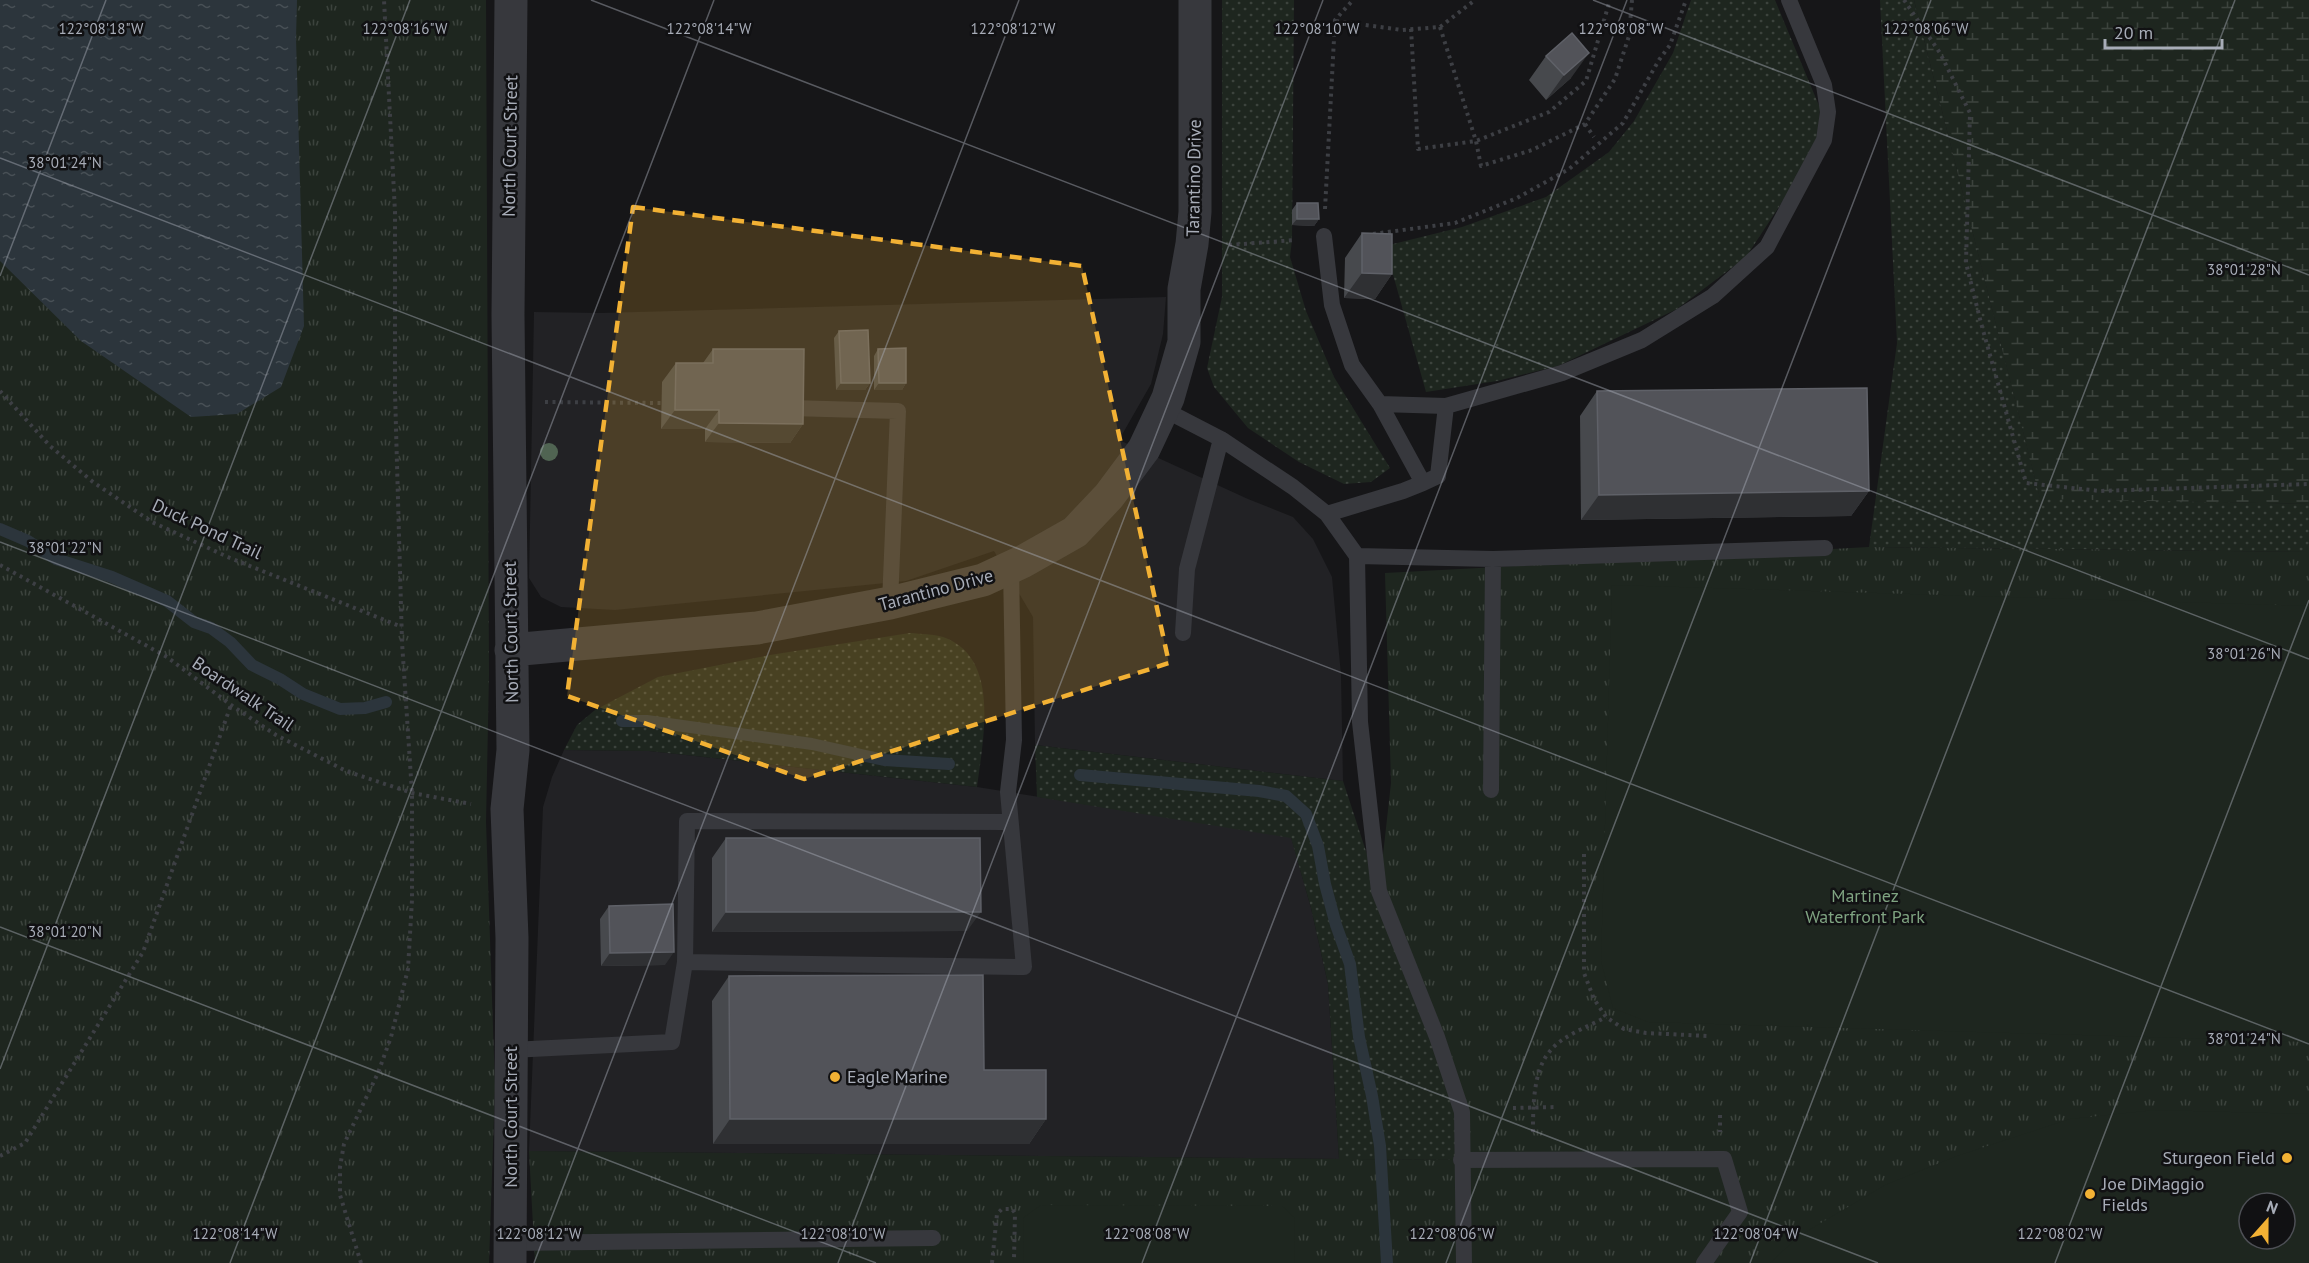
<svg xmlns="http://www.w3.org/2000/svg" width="2309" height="1263" viewBox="0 0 2309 1263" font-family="'PT Sans',sans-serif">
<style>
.built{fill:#222225}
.grass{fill:url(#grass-dots)}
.wetland{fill:url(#wetland-marsh)}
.park{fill:url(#park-tufts);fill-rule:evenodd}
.pitch{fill:#1e261f;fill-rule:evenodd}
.water{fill:url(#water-ripples)}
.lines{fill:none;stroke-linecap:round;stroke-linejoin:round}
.stream{stroke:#2c353c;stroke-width:12}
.path{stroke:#3d3f44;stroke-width:4;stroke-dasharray:3 4.5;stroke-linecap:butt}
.lane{stroke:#37383d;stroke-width:16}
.street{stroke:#37383d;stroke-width:33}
.tree{fill:#506452}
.wall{fill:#47494d}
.shaded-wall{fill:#2f3033}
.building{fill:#525359;stroke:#5f6168;stroke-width:1.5}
.marked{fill:#f2b134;fill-opacity:0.2;stroke:#f2b134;stroke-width:4.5;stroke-dasharray:12 8;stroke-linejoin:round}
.ticks{fill:none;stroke:#a8adb8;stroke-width:1.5;stroke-opacity:0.45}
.poi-dot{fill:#f2b134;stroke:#111113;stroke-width:2}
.labels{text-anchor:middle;stroke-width:5;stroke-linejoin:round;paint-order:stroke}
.street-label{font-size:18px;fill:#a8adb8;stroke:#111113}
.park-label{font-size:18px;fill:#7fa381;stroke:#111113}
.poi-label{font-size:18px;fill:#a8adb8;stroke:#111113;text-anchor:start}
.ticks-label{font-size:15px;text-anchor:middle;fill:#a8adb8;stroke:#111113;stroke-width:5;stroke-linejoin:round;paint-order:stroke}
</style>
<defs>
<pattern id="grass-dots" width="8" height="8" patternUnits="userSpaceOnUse" patternTransform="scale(1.5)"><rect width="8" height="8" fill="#1e261f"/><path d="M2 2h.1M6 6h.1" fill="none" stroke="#3c433d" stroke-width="1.8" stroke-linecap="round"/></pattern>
<pattern id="wetland-marsh" width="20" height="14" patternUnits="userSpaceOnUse" patternTransform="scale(1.5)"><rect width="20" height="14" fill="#1e261f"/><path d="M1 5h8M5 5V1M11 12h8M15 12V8" fill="none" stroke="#3c433d"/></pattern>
<pattern id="park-tufts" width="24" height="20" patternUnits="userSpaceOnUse" patternTransform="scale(1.5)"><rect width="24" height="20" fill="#1e261f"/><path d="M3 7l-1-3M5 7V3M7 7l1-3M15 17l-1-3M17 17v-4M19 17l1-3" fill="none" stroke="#3c433d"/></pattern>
<pattern id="water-ripples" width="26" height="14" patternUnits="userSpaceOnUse" patternTransform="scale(1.5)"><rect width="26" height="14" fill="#2c353c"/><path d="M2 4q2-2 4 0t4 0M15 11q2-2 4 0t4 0" fill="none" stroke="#485056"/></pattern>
</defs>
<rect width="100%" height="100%" fill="#161618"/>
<!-- built -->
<path class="built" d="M1166,297L1163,334L1151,384L1119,440L1248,499L1293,517L1313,539L1332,577L1341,675L1343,781L1035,745L1033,617L994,551L906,581L615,610L561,607L541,597L529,578L534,312L601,313Z
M564,750L649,751L977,787L1291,837L1311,908L1328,984L1339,1159L529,1151L543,807L552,777Z"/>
<!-- grass -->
<path class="grass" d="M1222,0H1294L1292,240L1290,257L1306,311L1334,377L1390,468L1371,482L1344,484L1299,462L1248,428L1214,387L1207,368L1222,297Z
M1691,0H1775L1820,108L1818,139L1790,190L1746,257L1677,309L1558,366L1497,381L1426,392L1385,246L1462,227L1546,197L1609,152L1634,121L1673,53Z
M1880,0H1914L2040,498L2309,504V552L1869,547L1897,343Z
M910,633C921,634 933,634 943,637C1001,657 983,740 977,787L649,751L564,750L577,725L595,710L658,677L770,655Z
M1035,745L1343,781L1379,891L1462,1112L1461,1160L1339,1159L1328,984L1311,908L1291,838L1037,797Z"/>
<!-- wetland -->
<path class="wetland" d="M1914,0H2309V504L2040,499Z"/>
<!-- park -->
<path class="park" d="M0,0H486L489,674L486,822L495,1086L489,1263H0Z
M1869,547L2309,552V1263H535L529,1151L1461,1160L1462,1112L1379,891L1391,783L1385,573ZM2249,1203H2285V1239H2249Z"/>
<!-- pitch -->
<path class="pitch" d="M1612,585L2309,606V1042L1648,1022L1613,1008L1601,961Z
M2155,1110L2309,1114V1263H1770L1799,1236L1885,1185L1957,1156L2070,1119ZM2249,1203H2285V1239H2249Z
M1041,1205L1282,1206L1295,1218L1294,1263H1024L1023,1218Z"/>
<!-- water -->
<path class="water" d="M0,0H297L296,38L304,326L281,387L237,414L191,417L81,341L0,261Z"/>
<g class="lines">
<!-- stream -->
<path class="stream" d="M0,529L28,541L56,559L112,577L167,601L194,622L211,628L230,642L252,665L280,679L303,694L340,709L365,708L386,702
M622,721H647L812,744L884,760L949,764
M1080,775L1259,791L1286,796L1306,814L1318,846L1325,884L1336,925L1350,964L1359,1037L1372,1096L1380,1146L1387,1263"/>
<!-- path -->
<path class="path" d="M1904,0L1940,53L1970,113L1966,263L1981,323L2026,483L2100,491L2309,484
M1336,21L1402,30L1440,27L1475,0
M1440,27L1476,141L1481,166L1532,150L1585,124L1615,79L1629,36L1632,0
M1411,29L1418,149L1476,141L1549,112L1586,81L1610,0
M1585,124L1594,137
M1325,209L1335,20L1353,0
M1373,234L1455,223L1517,198L1569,169L1623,123L1659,60L1670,45L1686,0
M1229,245L1296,240
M0,391L50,446L93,482L152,522L230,558L402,627
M545,402L662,403
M0,565L167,657L231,705L276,735L346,771L412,793L471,804
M1584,854V973L1594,999L1606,1017L1624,1029L1646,1033L1708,1036
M1513,1108L1556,1107
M1720,1115V1132
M1533,1132C1533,1108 1533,1070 1550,1051C1563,1035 1588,1027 1606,1017
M0,1156L25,1143L143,952L231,705
M361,1263L340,1195V1167L344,1144L378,1073L391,1037L408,969L412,900V793L402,642L395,393V212L384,0
M992,1263L997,1214L1002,1209H1012L1015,1213L1014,1259"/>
<!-- lane -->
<path class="lane" d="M1324,236L1332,305L1352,365L1380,404L1423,483L1403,491L1327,514
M1380,404L1446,406L1562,373L1642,340L1713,296L1767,247L1824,140L1828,112L1824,85L1789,0
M790,408L898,411L890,603
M1163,409L1221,439L1293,487L1327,514L1357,556L1360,722L1379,891L1437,1037L1462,1112L1464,1263
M1423,483L1438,476L1446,406
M1357,556L1493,559L1825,548
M1183,633L1187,569L1221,439
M1491,790L1493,559
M685,962L687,821L1010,822
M511,1050L672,1042L685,962L1024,967L1008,792L1014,740L1011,567
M1461,1160L1724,1159L1740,1212L1704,1263
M510,1243L933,1238"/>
<!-- street -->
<path class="street" d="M511,650L757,628L890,603L983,580L1024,561L1075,532L1109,496L1144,449L1168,398L1184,342V289L1192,244L1195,212V0
M510,1263L512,938L507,809L513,750L508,315L511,0"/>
</g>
<!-- trees -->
<circle class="tree" cx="549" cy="452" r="9"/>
<!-- wall -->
<path class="wall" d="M1546,56L1571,78L1546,100L1529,80Z
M1297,203L1319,219L1314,226L1292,225V210Z
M1362,233L1392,274L1375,299L1344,298L1345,258Z
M839,331L870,383L865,390H836L834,338Z
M713,349L803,424L790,443L705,442V429H661L662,382L676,363H703Z
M878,349L906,383L902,390H874V356Z
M1597,391L1869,491L1851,516L1581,520L1580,416Z
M726,838L967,931L712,932V858Z
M609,906L665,965L601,966L600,919Z
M729,976L984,1070L1046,1119L1029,1144H713L712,1001Z"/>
<!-- shaded-wall -->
<path class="shaded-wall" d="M1589,53L1571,78L1546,100L1564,75Z
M1297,219H1319L1314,226L1292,225Z
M1362,273L1392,274L1375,299L1344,298Z
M841,383H870L865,390H836Z
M879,383H906L902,390H874Z
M675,410H719L705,429H661Z
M719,423L803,424L790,443L705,442Z
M1869,491L1851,516L1581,520L1599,495Z
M726,912H981L967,931L712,932Z
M674,952L665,965L601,966L610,953Z
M730,1119H1046L1029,1144H713Z"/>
<!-- building -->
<path class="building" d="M1572,33L1589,53L1564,75L1546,56Z
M1297,203H1318L1319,219H1297Z
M1362,233L1392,234V274L1362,273Z
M868,330L870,383H841L839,331Z
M906,348V383H879L878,349Z
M713,349H804L803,424L719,423V410H675L676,363H713Z
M1867,388L1869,491L1599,495L1597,391Z
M726,838H980L981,912H726Z
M673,904L674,952L610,953L609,906Z
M983,975L984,1070H1046V1119H730L729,976Z"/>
<!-- marked area -->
<path class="marked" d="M633,207L1082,266L1169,663L804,779L567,696Z"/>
<!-- ticks -->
<path class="ticks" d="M591,0L2309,659M1593,0L2309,275M0,158L2309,1044M0,276L106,0M0,542L1878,1263M0,927L876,1263M0,1069L410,0M230,1263L714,0M534,1263L1019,0M838,1263L1323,0M1142,1263L1627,0M1446,1263L1931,0M1750,1263L2235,0M2055,1263L2309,600"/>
<!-- markers -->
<g class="poi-dot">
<circle cx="835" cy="1077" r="6"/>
<circle cx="2287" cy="1158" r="6"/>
<circle cx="2090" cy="1194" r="6"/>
</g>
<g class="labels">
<!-- street labels -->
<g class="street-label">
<text transform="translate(510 146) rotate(-89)" y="6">North Court Street</text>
<text transform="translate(1194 178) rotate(-89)" y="6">Tarantino Drive</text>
<text transform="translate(207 529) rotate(25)" y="6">Duck Pond Trail</text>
<text transform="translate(936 590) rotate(-15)" y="6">Tarantino Drive</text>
<text transform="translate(511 632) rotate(-91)" y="6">North Court Street</text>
<text transform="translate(243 694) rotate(34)" y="6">Boardwalk Trail</text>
<text transform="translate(511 1117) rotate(-90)" y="6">North Court Street</text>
</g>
<!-- park labels -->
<g class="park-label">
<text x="1865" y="902">Martinez<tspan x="1865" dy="21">Waterfront Park</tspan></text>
</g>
<!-- poi labels -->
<g class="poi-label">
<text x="847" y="1083">Eagle Marine</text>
<text x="2275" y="1164" text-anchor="end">Sturgeon Field</text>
<text x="2102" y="1190">Joe DiMaggio<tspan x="2102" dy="21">Fields</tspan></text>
</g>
</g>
<g class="ticks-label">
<text x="101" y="34">122°08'18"W</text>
<text x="405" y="34">122°08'16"W</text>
<text x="709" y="34">122°08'14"W</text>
<text x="1013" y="34">122°08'12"W</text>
<text x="1317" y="34">122°08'10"W</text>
<text x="1621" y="34">122°08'08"W</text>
<text x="1926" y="34">122°08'06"W</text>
<text x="65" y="168">38°01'24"N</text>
<text x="2244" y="275">38°01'28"N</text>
<text x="65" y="553">38°01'22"N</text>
<text x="2244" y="659">38°01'26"N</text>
<text x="65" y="937">38°01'20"N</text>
<text x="2244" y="1044">38°01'24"N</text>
<text x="235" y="1239">122°08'14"W</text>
<text x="539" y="1239">122°08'12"W</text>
<text x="843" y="1239">122°08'10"W</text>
<text x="1147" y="1239">122°08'08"W</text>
<text x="1452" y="1239">122°08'06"W</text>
<text x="1756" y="1239">122°08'04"W</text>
<text x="2060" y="1239">122°08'02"W</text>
</g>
<!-- north arrow -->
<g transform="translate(2267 1221) rotate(21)"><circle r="28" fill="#111113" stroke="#4d4f55" stroke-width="1.5"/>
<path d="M0-4.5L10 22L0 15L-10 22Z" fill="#f2b134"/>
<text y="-9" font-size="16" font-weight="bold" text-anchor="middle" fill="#a8adb8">N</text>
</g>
<!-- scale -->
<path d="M2105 39v9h117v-9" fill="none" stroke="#a8adb8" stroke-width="3"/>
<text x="2114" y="39" font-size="18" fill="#a8adb8" stroke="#111113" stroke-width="4.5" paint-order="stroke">20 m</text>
</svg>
